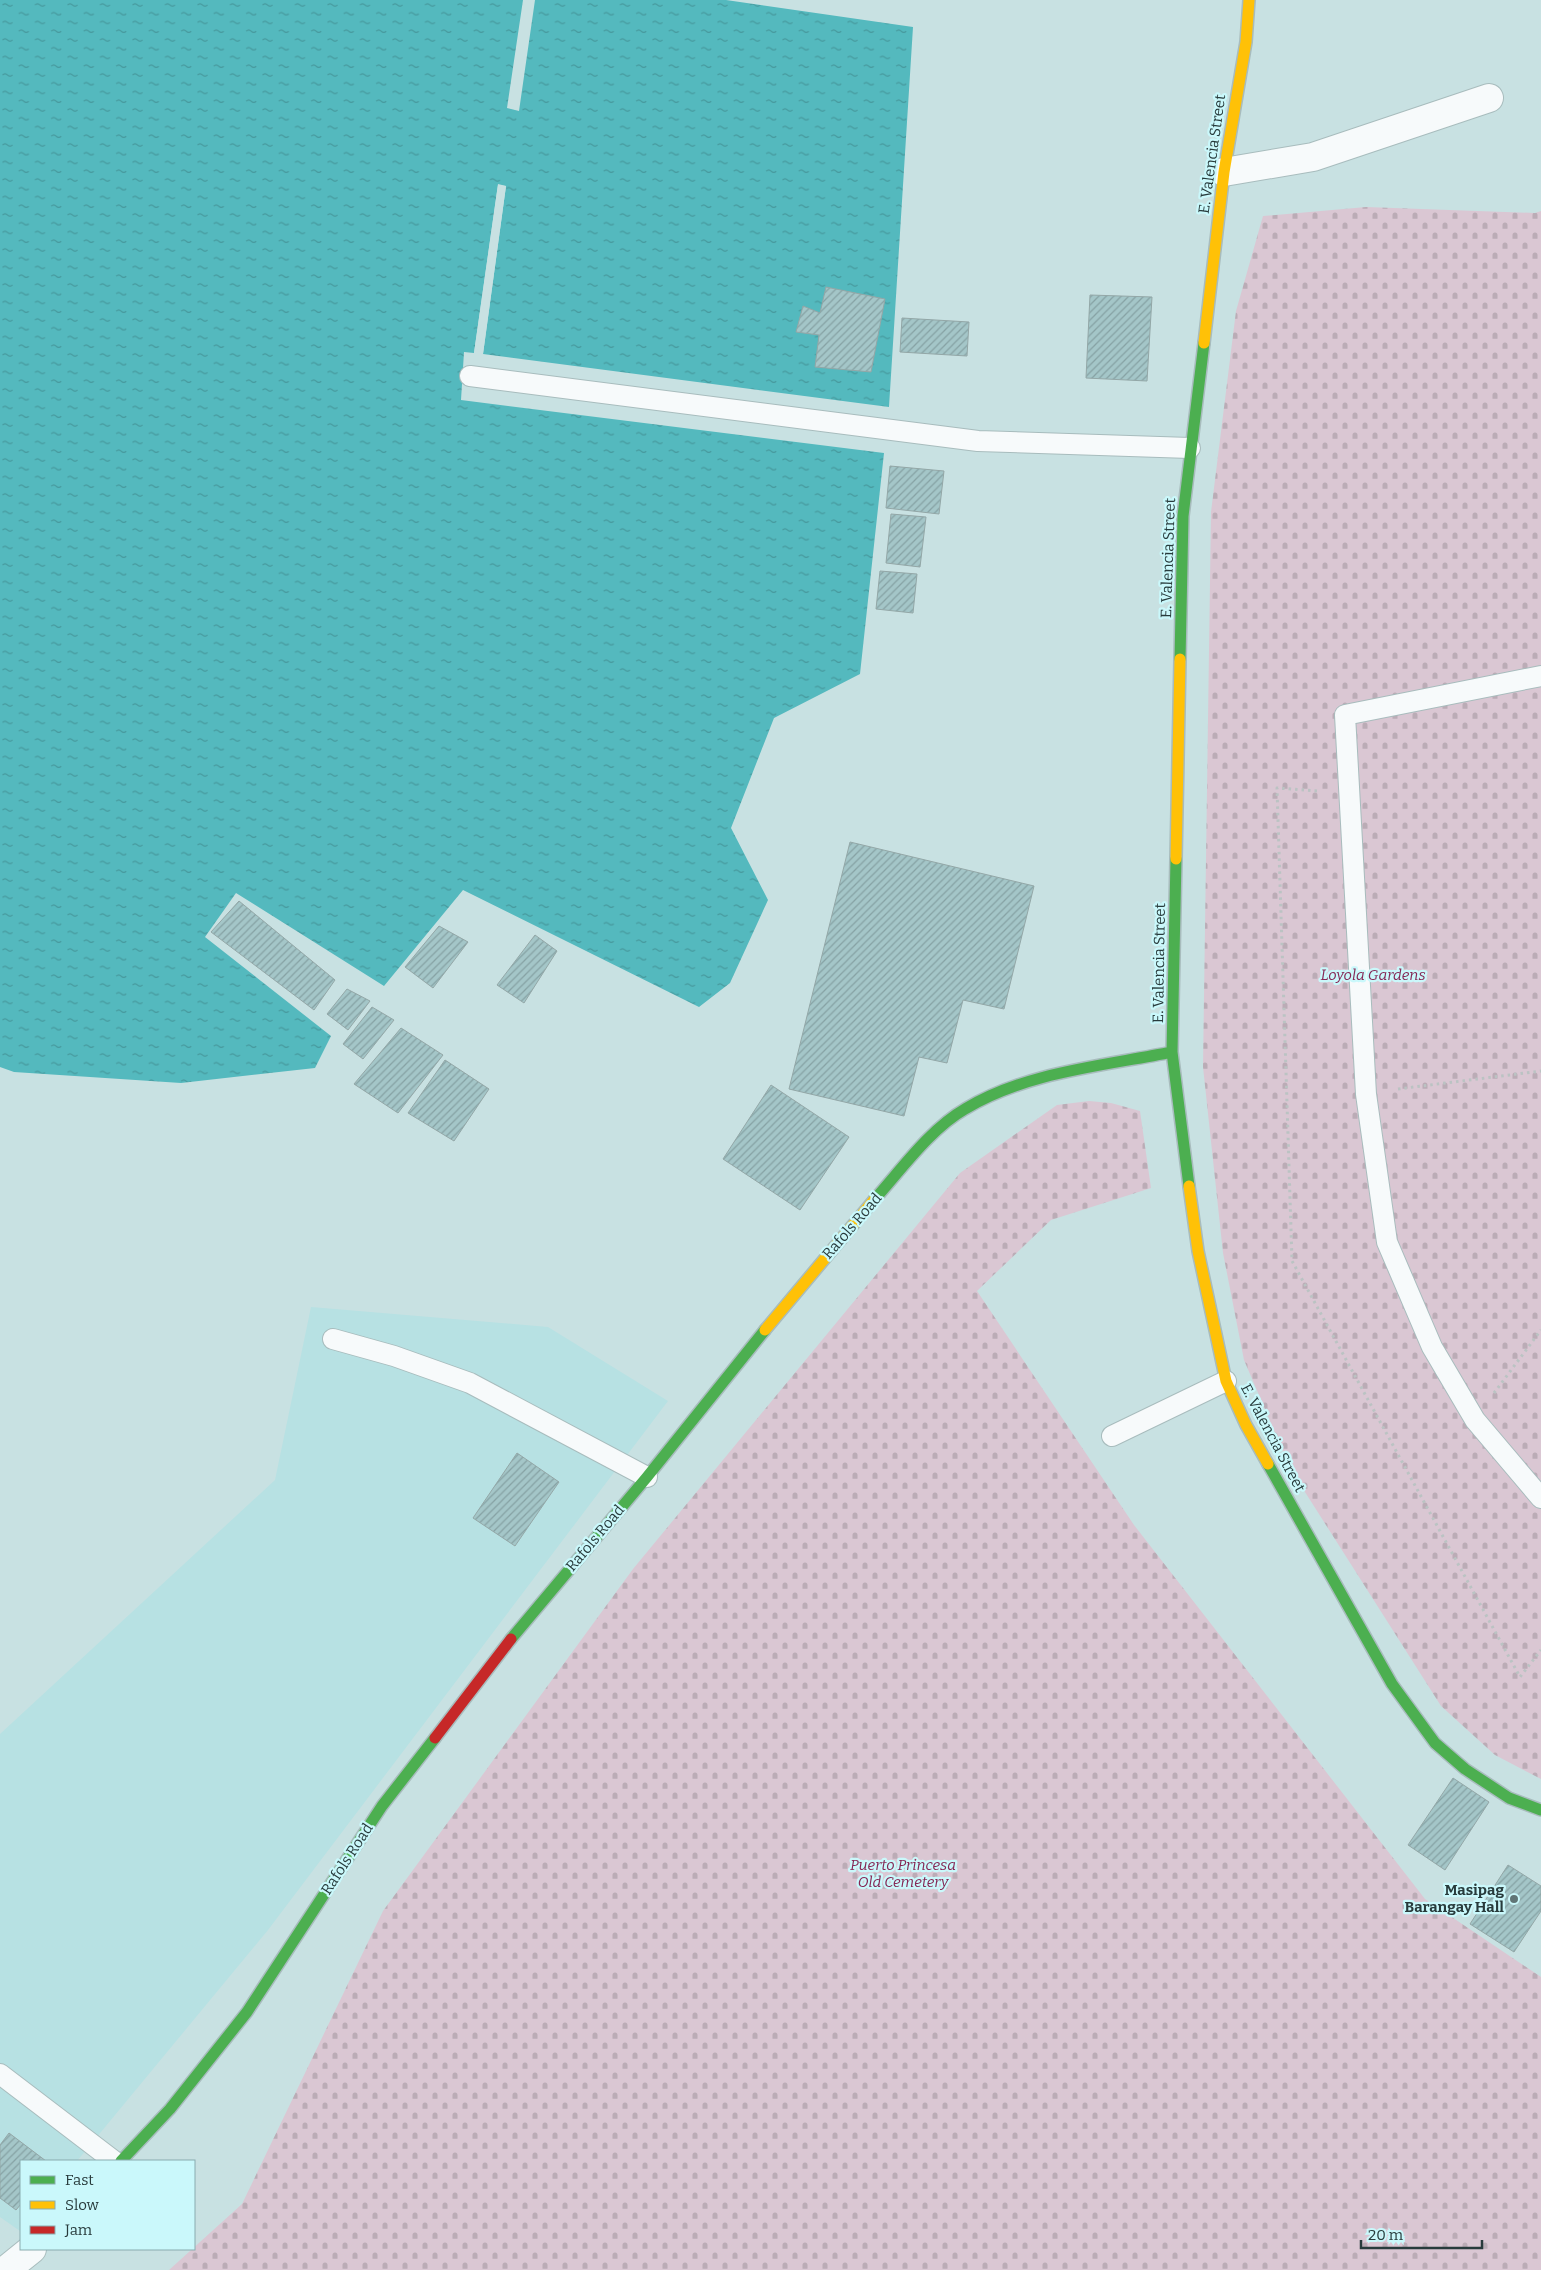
<svg xmlns="http://www.w3.org/2000/svg" width="1541" height="2270" viewBox="0 0 1541 2270" font-family="Bitter,serif">
<style>
.built{fill:#b7e1e3}
.cemetery{fill:url(#cemetery-stones)}
.water{fill:url(#water-ripples)}
.pier{fill:#c8e1e2}
.building{fill:url(#building-hatch);stroke:#93a7a7}
.lines{fill:none;stroke-linecap:round;stroke-linejoin:round}
.lane-casing{stroke:#a8bcbd;stroke-width:22}
.street-casing{stroke:#a8bcbd;stroke-width:30}
.fast-casing{stroke:#a8bcbd;stroke-width:14}
.slow-casing{stroke:#a8bcbd;stroke-width:14}
.jam-casing{stroke:#a8bcbd;stroke-width:14}
.path{stroke:#bbc3c3;stroke-width:3;stroke-dasharray:2.5 4;stroke-linecap:butt}
.lane{stroke:#f7fafb;stroke-width:20}
.street{stroke:#f7fafb;stroke-width:28}
.fast{stroke:#4caf50;stroke-width:11}
.slow{stroke:#ffc107;stroke-width:11}
.jam{stroke:#c62828;stroke-width:11}
.poi-dot{fill:#607576;stroke:#caf8fb;stroke-width:2}
.labels{text-anchor:middle;stroke-width:4.5;stroke-linejoin:round;paint-order:stroke}
.street-label{font-size:15px;fill:#283b3c;stroke:#caf8fb}
.park-label{font-size:15px;font-style:italic;fill:#852654;stroke:#caf8fb}
.poi-label{font-size:15px;font-weight:bold;fill:#283b3c;stroke:#caf8fb;text-anchor:end}
</style>
<defs>
<pattern id="cemetery-stones" width="16" height="16" patternUnits="userSpaceOnUse" patternTransform="scale(1.25)"><rect width="16" height="16" fill="#dac7d3"/><path d="M2 7V4a2 2 0 0 1 4 0v3zM10 15v-3a2 2 0 0 1 4 0v3z" fill="#bbacb6"/></pattern>
<pattern id="water-ripples" width="26" height="14" patternUnits="userSpaceOnUse" patternTransform="scale(1.25)"><rect width="26" height="14" fill="#54b9be"/><path d="M2 4q2-2 4 0t4 0M15 11q2-2 4 0t4 0" fill="none" stroke="#46989c"/></pattern>
<pattern id="building-hatch" width="6" height="6" patternUnits="userSpaceOnUse" patternTransform="scale(1.25)"><rect width="6" height="6" fill="#a4c6c8"/><path d="M-1 1l2-2M0 6l6-6M5 7l2-2" fill="none" stroke="#86a2a4"/></pattern>
</defs>
<rect width="100%" height="100%" fill="#c8e1e2"/>
<!-- built -->
<path class="built" d="M311,1307L548,1327L668,1401L268,1930L77,2161H21L20,2231L0,2217V1734L275,1480Z"/>
<!-- cemetery -->
<path class="cemetery" d="M1366,207L1535,213L1541,211V1779L1495,1755L1441,1706L1291,1470L1244,1360L1223,1253L1203,1067L1211,512L1236,311L1263,216Z
M1089,1101L1111,1103L1140,1111L1151,1188L1051,1220L977,1291L1134,1525L1425,1899L1541,1977V2270H169L242,2204L383,1911L633,1569L960,1173L1057,1105Z"/>
<!-- water -->
<path class="water" d="M0,0H523L507,108L519,111L535,0H726L913,27L889,407L483,354L506,186L498,185L474,353L464,352L461,400L884,453L860,674L774,718L731,828L768,900L730,983L699,1007L463,890L384,986L236,893L205,937L331,1036L315,1068L181,1083L14,1072L0,1067Z"/>
<!-- pier -->
<path class="pier" d="M498,184L506,186L483,354H480L504,188L500,187L477,353H474Z"/>
<!-- building -->
<path class="building" d="M826,287L885,299L871,372L815,367L819,335L796,332L803,306L820,313Z
M1090,295L1152,297L1147,381L1086,378Z
M902,318L969,322L967,356L900,352Z
M890,466L944,471L939,514L886,508Z
M891,514L926,517L920,567L886,563Z
M880,571L917,574L913,613L876,609Z
M850,842L1034,886L1004,1009L963,1000L947,1063L919,1057L904,1116L789,1089Z
M239,901L335,980L314,1010L211,932Z
M439,926L468,942L433,988L405,967Z
M535,935L557,951L524,1003L497,985Z
M347,989L370,1001L348,1030L327,1014Z
M372,1007L394,1020L363,1059L343,1044Z
M401,1028L443,1055L398,1113L354,1084Z
M445,1060L489,1089L454,1141L408,1113Z
M771,1085L849,1137L800,1210L723,1159Z
M517,1453L559,1482L515,1546L473,1518Z
M1453,1778L1489,1802L1445,1870L1408,1845Z
M1508,1865L1541,1886V1911L1514,1952L1470,1924Z
M9,2133L46,2161H21V2204L16,2210L0,2198V2145Z"/>
<g class="lines">
<defs>
<path id="lane" d="M470,376L978,441L1190,448
M1541,676L1345,715L1366,1094L1387,1242L1432,1347L1475,1420L1541,1498
M333,1339L394,1356L470,1383L647,1477
M1112,1436L1226,1381
M0,2074L114,2161"/>
<path id="street" d="M1224,172L1313,157L1489,98
M6,2270L32,2249"/>
<path id="fast" d="M1180,659L1183,516L1204,343
M1176,859L1172,1052L1189,1186
M874,1200C901,1170 930,1129 965,1109C1026,1072 1103,1066 1172,1052
M1268,1464L1392,1684L1435,1743L1465,1769L1509,1798L1541,1810
M511,1639L647,1477L765,1330
M121,2161L170,2109L247,2012L382,1806L435,1738"/>
<path id="slow" d="M1204,343L1224,172L1246,42L1249,0
M1176,859L1180,659
M1189,1186L1198,1251L1226,1381L1246,1425L1268,1464
M765,1330L874,1200"/>
<path id="jam" d="M435,1738L511,1639"/>
</defs>
<!-- lane casing -->
<use href="#lane" class="lane-casing"/>
<!-- street casing -->
<use href="#street" class="street-casing"/>
<!-- fast casing -->
<use href="#fast" class="fast-casing"/>
<!-- slow casing -->
<use href="#slow" class="slow-casing"/>
<!-- jam casing -->
<use href="#jam" class="jam-casing"/>
<!-- path -->
<path class="path" d="M1317,791L1277,788L1292,1261L1520,1677L1541,1650
M1398,1089L1541,1071
M1494,1393L1541,1330"/>
<!-- lane -->
<use href="#lane" class="lane"/>
<!-- street -->
<use href="#street" class="street"/>
<!-- fast -->
<use href="#fast" class="fast"/>
<!-- slow -->
<use href="#slow" class="slow"/>
<!-- jam -->
<use href="#jam" class="jam"/>
</g>
<!-- markers -->
<circle class="poi-dot" cx="1514" cy="1899" r="5"/>
<g class="labels">
<!-- street labels -->
<g class="street-label">
<text transform="translate(1212 154) rotate(-82)" y="5">E. Valencia Street</text>
<text transform="translate(1168 558) rotate(-88)" y="5">E. Valencia Street</text>
<text transform="translate(1159 963) rotate(-89)" y="5">E. Valencia Street</text>
<text transform="translate(852 1226) rotate(-49)" y="5">Rafols Road</text>
<text transform="translate(1273 1438) rotate(62)" y="5">E. Valencia Street</text>
<text transform="translate(595 1538) rotate(-50)" y="5">Rafols Road</text>
<text transform="translate(347 1859) rotate(-57)" y="5">Rafols Road</text>
</g>
<!-- park labels -->
<g class="park-label">
<text x="1373" y="980">Loyola Gardens</text>
<text x="903" y="1870">Puerto Princesa<tspan x="903" dy="17">Old Cemetery</tspan></text>
</g>
<!-- poi labels -->
<g class="poi-label">
<text x="1504" y="1895">Masipag<tspan x="1504" dy="17">Barangay Hall</tspan></text>
</g>
</g>
<!-- legend -->
<rect x="20" y="2160" width="175" height="90" fill="#caf8fb" stroke="#89acaf"/>
<rect x="30" y="2176" width="25" height="8" fill="#4caf50" stroke="#89acaf"/>
<text x="65" y="2185" font-size="15" fill="#283b3c">Fast</text>
<rect x="30" y="2201" width="25" height="8" fill="#ffc107" stroke="#89acaf"/>
<text x="65" y="2210" font-size="15" fill="#283b3c">Slow</text>
<rect x="30" y="2226" width="25" height="8" fill="#c62828" stroke="#89acaf"/>
<text x="65" y="2235" font-size="15" fill="#283b3c">Jam</text>
<!-- scale -->
<path d="M1361 2240v8h121v-8" fill="none" stroke="#283b3c" stroke-width="2.5"/>
<text x="1368" y="2240" font-size="15" fill="#283b3c" stroke="#caf8fb" stroke-width="4" paint-order="stroke">20 m</text>
</svg>
